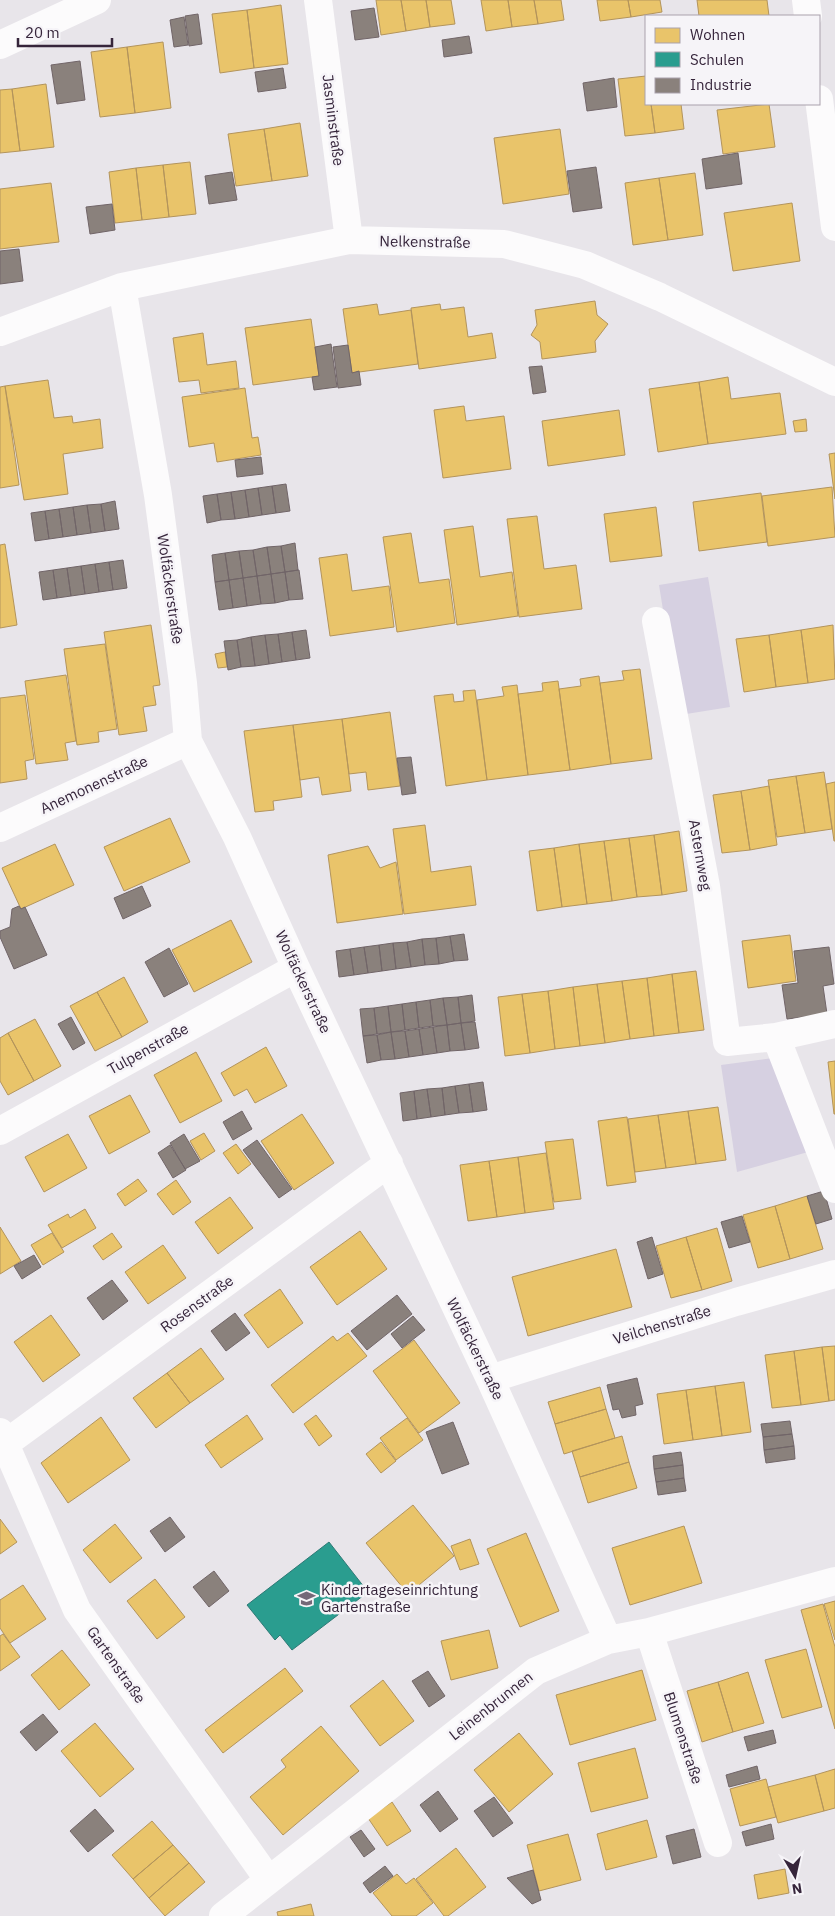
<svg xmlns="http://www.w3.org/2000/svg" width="835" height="1916" viewBox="0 0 835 1916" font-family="'IBM Plex Sans',sans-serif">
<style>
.green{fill:#d6d0e1}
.homes{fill:#e9c46a;stroke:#b3945c}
.schools{fill:#2a9d8f;stroke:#2e7976}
.industry{fill:#8a817c;stroke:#716568}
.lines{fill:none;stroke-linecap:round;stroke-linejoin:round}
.street{stroke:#fcfbfc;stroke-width:28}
.labels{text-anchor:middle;stroke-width:5;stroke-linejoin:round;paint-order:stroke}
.street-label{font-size:15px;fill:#36253b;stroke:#f6f4f8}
.poi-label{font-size:15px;fill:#36253b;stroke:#f6f4f8;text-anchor:start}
</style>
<rect width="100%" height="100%" fill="#e8e5ea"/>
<!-- green -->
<path class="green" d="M708,577L730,707L680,715L659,585Z
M773,1058L808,1152L737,1172L721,1065Z"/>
<!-- homes -->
<path class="homes" d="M376,0H401L406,31L381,35Z
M401,0H426L430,27L406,31Z
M426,0H451L455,24L430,27Z
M481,0H508L512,27L486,31Z
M508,0H534L538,24L512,27Z
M534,0H561L564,20L538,24Z
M597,0H628L631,17L600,21Z
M628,0H660L662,12L631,17Z
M697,0H767L769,16H699Z
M281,5L288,64L254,68L247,10Z
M247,10L254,68L220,73L212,14Z
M163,42L171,108L135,113L127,47Z
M127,47L135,113L100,117L91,52Z
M646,76V104H651L655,133L625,136L618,79Z
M46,84L54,147L20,151L12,89Z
M12,89L20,151L0,153V90Z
M651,104H681L684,129L655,133Z
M769,104L775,147L723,154L717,110Z
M300,123L308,176L272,181L264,129Z
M264,129L272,181L236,186L228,134Z
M560,129L569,194L503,204L494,138Z
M190,162L196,214L169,217L163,165Z
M163,165L169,217L142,220L136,168Z
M136,168L142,220L115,223L109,172Z
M695,173L703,235L668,240L659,178Z
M659,178L668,240L633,245L625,183Z
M51,183L59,242L0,249V189Z
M792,203L800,261L733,271L724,213Z
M595,301L597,315L608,324L595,341L596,352L542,359L540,342L531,335L537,325L535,310Z
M377,304L379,315L411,310L418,364L352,373L343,309Z
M440,304L441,310L464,307L468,337L492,333L496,358L419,369L411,308Z
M311,319L319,376L253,385L245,328Z
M203,333L207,365L236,361L239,388L201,393L199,380L179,382L173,338Z
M728,377L731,399L780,393L786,434L708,444L699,382Z
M48,380L54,418L72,416L73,423L100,419L103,448L63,454L68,494L24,500L5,386Z
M699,382L708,444L658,452L649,389Z
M5,386L19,485L0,488V387Z
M245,388L252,438L258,437L261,455L217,462L214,443L189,447L182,397Z
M464,406L466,421L504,416L511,469L443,478L434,410Z
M619,410L625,455L548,466L542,421Z
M806,419L807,431L795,432L793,421Z
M835,453V499L829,454Z
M832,487L835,537L768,546L762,496Z
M761,493L767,542L699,551L693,502Z
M656,507L662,556L610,562L604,514Z
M537,516L544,569L576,565L582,609L519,617L507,519Z
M473,526L480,577L512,572L518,616L457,625L444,530Z
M411,533L419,583L449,579L455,623L397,632L383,537Z
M5,544L17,625L0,628V545Z
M347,554L352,591L389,586L394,627L330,636L319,558Z
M151,625L160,685L153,686L156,705L143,707L147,731L119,735L104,632Z
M833,625L835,679L808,683L801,630Z
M801,630L808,683L776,687L769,635Z
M769,635L776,687L744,692L736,639Z
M105,644L117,729L98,732L99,742L77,745L64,649Z
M225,652L227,667L218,668L215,654Z
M640,669L652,759L611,764L600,683L624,680L622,671Z
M66,675L76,741L65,743L68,760L36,764L25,681Z
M599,676L611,764L570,770L559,689L581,686L580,679Z
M558,681L570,770L528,775L518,694L543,691L542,683Z
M517,685L528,775L487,780L477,700L504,696L502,687Z
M475,690L487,780L446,786L434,696L453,694L454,702L464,701L463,691Z
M25,695L34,759L25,761L27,779L0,783V698Z
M390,712L400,786L368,790L366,772L349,774L342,719Z
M342,719L351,791L322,795L319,777L300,780L293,725Z
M293,725L302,797L273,801L274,810L255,812L244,731Z
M824,772L832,829L805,833L796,776Z
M796,776L805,833L777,837L768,780Z
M835,782V841H834L826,784Z
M769,786L777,845L750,850L741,791Z
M741,791L750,850L722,853L713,795Z
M170,818L190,862L124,891L104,847Z
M425,825L431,872L471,866L476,905L404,914L393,829Z
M679,831L687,891L662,895L654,835Z
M654,835L662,895L637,897L629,838Z
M629,838L637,897L612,901L604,841Z
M604,841L612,901L587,904L579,844Z
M55,844L74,885L21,909L2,868Z
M579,844L587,904L562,907L554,848Z
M368,846L380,868L396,862L403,914L337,923L328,855Z
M554,848L562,907L537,911L529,851Z
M231,920L252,962L194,992L172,950Z
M790,935L796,981L748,988L742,941Z
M696,971L704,1030L679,1033L672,974Z
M672,974L679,1033L654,1036L647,978Z
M124,977L148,1022L122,1037L97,992Z
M647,978L654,1036L630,1039L622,981Z
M622,981L630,1039L605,1043L597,984Z
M597,984L605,1043L580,1046L573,987Z
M573,987L580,1046L555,1049L548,991Z
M548,991L555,1049L530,1053L522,994Z
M97,992L122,1037L95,1051L70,1006Z
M522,994L530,1053L505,1056L498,997Z
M35,1019L61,1066L34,1081L8,1033Z
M8,1033L34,1081L8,1095L0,1081V1038Z
M266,1047L287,1086L255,1103L247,1089L234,1096L221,1073Z
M196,1052L222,1101L180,1123L154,1075Z
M835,1061V1114H834L828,1062Z
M130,1095L150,1132L109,1154L89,1116Z
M718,1107L726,1160L696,1164L688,1111Z
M688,1111L696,1164L666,1168L658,1115Z
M302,1114L334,1163L294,1190L261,1141Z
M658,1115L666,1168L635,1172L628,1119Z
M627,1117L636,1182L607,1186L598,1121Z
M204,1133L215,1151L201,1160L190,1141Z
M68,1134L87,1168L44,1192L25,1157Z
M573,1139L581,1199L554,1202L545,1142Z
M236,1144L251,1164L238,1174L223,1153Z
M546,1153L554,1209L525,1213L518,1157Z
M518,1157L525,1213L497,1217L489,1161Z
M489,1161L497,1217L468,1221L460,1165Z
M138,1179L147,1191L125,1206L117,1194Z
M176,1180L191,1202L173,1215L157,1194Z
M807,1196L823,1249L790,1259L775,1206Z
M230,1197L253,1228L218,1254L195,1222Z
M775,1206L790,1259L758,1268L743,1215Z
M85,1209L96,1228L62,1248L48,1225L68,1214L70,1218Z
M0,1227L21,1261L0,1274Z
M717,1228L732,1281L702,1290L686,1237Z
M360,1231L387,1269L337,1305L310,1267Z
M52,1233L64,1252L43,1265L31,1245Z
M112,1233L122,1247L103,1260L93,1246Z
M686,1237L702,1290L671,1298L656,1246Z
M163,1245L186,1278L148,1304L125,1272Z
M616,1249L632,1307L528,1336L512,1277Z
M280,1289L303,1323L268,1348L244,1315Z
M51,1315L80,1355L43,1382L14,1342Z
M348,1333L367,1356L293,1413L271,1385L333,1336L337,1341Z
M414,1340L460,1403L419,1433L373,1371Z
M835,1346V1400L829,1401L822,1347Z
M822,1347L829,1401L801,1405L794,1351Z
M201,1348L224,1379L190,1403L167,1373Z
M794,1351L801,1405L772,1408L765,1355Z
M167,1373L190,1403L156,1428L133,1398Z
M744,1382L751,1432L722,1436L715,1386Z
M715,1386L722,1436L693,1440L686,1390Z
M600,1387L606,1409L555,1424L548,1402Z
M686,1390L693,1440L664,1444L657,1394Z
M606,1409L615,1438L564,1454L555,1424Z
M247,1415L263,1439L221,1468L205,1445Z
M316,1415L332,1436L319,1446L304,1424Z
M101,1417L130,1460L68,1503L41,1463Z
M407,1418L423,1440L396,1460L380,1438Z
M622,1436L629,1462L580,1477L572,1451Z
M381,1442L396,1461L381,1473L366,1454Z
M629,1462L637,1488L588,1503L580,1477Z
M413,1505L454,1556L408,1594L366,1543Z
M0,1519L17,1542L0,1554Z
M115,1524L142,1558L110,1583L83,1550Z
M684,1526L702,1583L630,1605L612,1548Z
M526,1533L559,1611L520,1627L487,1549Z
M470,1539L479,1564L460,1570L451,1546Z
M155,1579L185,1617L157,1639L127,1601Z
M23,1585L46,1619L10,1643L0,1628V1600Z
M835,1601V1640L824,1604Z
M823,1604L835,1647V1729L801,1610Z
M489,1630L498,1668L451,1680L441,1641Z
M3,1634L20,1657L0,1671V1636Z
M806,1649L822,1707L782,1718L765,1660Z
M62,1650L90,1685L59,1710L31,1675Z
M285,1668L303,1691L223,1753L205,1730Z
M642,1670L656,1720L570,1745L556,1695Z
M748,1672L764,1723L733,1732L718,1682Z
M383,1680L414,1721L380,1746L350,1706Z
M718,1682L733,1732L702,1742L687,1691Z
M95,1723L134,1769L100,1797L61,1751Z
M321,1726L359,1771L283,1835L250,1797L286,1767L281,1760Z
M519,1733L553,1774L509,1812L474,1770Z
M635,1748L648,1798L591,1812L578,1763Z
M835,1769V1808L824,1811L815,1775Z
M815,1775L824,1811L778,1823L768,1787Z
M766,1779L776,1817L740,1826L730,1789Z
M392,1802L411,1831L387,1846L368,1818Z
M647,1820L657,1857L606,1870L597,1834Z
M152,1821L173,1845L133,1879L112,1855Z
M568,1834L581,1880L539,1891L527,1845Z
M173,1845L189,1863L149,1898L133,1879Z
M456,1848L486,1887L448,1916H444L416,1879Z
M189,1863L205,1882L165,1916L149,1898Z
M785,1869L789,1893L758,1899L754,1875Z
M397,1874L406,1884L414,1878L433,1903L416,1916H392L373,1893Z
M311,1904L314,1916H278L277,1912Z"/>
<!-- schools -->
<path class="schools" d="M329,1542L368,1592L292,1650L280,1635L275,1640L247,1605Z"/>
<!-- industry -->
<path class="industry" d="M374,8L379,37L355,40L351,11Z
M198,14L202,44L189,46L185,16Z
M184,17L188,45L174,47L170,20Z
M469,36L472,53L444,57L442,40Z
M80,61L85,100L57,104L51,65Z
M283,68L286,88L258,92L255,72Z
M614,78L617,107L587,111L583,83Z
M738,153L742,184L706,189L702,159Z
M596,167L602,208L573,212L567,171Z
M232,172L237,200L209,204L205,176Z
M112,204L115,230L90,234L86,207Z
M19,249L23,281L0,284V251Z
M331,344L337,387L314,390L312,377L319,376L315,347Z
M348,345L352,373L359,371L361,385L338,388L333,347Z
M542,366L546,392L533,394L529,367Z
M261,457L263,474L237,477L235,460Z
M286,484L290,511L276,513L272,486Z
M272,486L276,513L262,515L258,488Z
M258,488L262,515L249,517L245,490Z
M245,490L249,517L235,519L231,492Z
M231,492L235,519L221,520L217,494Z
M217,494L221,520L207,523L203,496Z
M115,501L119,529L105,531L101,504Z
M101,504L105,531L91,533L87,505Z
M87,505L91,533L77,535L73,507Z
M73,507L77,535L63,537L59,509Z
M59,509L63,537L49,539L45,511Z
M45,511L49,539L35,541L31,513Z
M295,543L298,570L285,572L281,546Z
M281,546L285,572L271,574L267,547Z
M267,547L271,574L257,576L253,550Z
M253,550L257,576L243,578L239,551Z
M239,551L243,578L229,580L225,553Z
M225,553L229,580L215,582L212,555Z
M123,560L127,588L113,590L109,562Z
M109,562L113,590L99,592L95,564Z
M95,564L99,592L85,594L81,566Z
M81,566L85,594L71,596L67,568Z
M67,568L71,596L57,598L53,570Z
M53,570L57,598L43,600L39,572Z
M299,570L303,599L289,600L285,572Z
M285,572L289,600L275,603L271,574Z
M271,574L275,603L261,604L257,576Z
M257,576L261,604L247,606L243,578Z
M243,578L247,606L233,608L229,580Z
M229,580L233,608L219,610L215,582Z
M306,630L310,658L296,660L292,632Z
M292,632L296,660L282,662L278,634Z
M278,634L282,662L269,664L265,635Z
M265,635L269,664L255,666L251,637Z
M251,637L255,666L241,667L237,640Z
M237,640L241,667L228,670L224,641Z
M411,757L416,793L402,795L397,758Z
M142,886L151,906L123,919L114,898Z
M19,906L21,909L25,907L47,955L14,969L0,937V931L10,927L12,909Z
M464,934L468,960L454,961L450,936Z
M450,936L454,961L439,964L436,938Z
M436,938L439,964L425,965L422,939Z
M422,939L425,965L411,967L407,942Z
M407,942L411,967L396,969L393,943Z
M393,943L396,969L382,971L379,945Z
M379,945L382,971L368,973L364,947Z
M364,947L368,973L354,975L350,949Z
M829,947L834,984L823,986L827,1014L787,1019L782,985L798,983L794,951Z
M169,948L188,984L164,997L145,962Z
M350,949L354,975L339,977L336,951Z
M472,995L475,1021L461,1023L458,997Z
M458,997L461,1023L447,1025L443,998Z
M443,998L447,1025L433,1026L430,1000Z
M430,1000L433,1026L419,1028L416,1002Z
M416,1002L419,1028L405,1030L402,1004Z
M402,1004L405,1030L391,1032L388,1006Z
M388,1006L391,1032L377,1034L374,1008Z
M374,1008L377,1034L363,1036L360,1009Z
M71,1017L85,1043L73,1050L58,1024Z
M475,1022L479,1048L465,1050L461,1023Z
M461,1023L465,1050L450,1051L447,1025Z
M447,1025L450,1051L437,1053L433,1027Z
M433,1027L437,1053L423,1055L419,1029Z
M419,1029L423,1055L409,1057L405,1031Z
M405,1031L409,1057L395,1059L391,1032Z
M391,1032L395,1059L381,1060L377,1035Z
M377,1035L381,1060L367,1063L363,1036Z
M483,1082L487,1110L473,1112L469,1084Z
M469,1084L473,1112L459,1113L455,1086Z
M455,1086L459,1113L445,1115L442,1088Z
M442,1088L445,1115L431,1117L427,1089Z
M427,1089L431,1117L417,1119L414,1091Z
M414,1091L417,1119L403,1121L400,1093Z
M242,1111L252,1129L233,1140L223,1122Z
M184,1134L200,1161L185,1169L170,1143Z
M257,1140L292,1189L279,1198L243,1150Z
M170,1145L186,1170L173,1178L158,1153Z
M824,1191L832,1219L816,1224L807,1196Z
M742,1216L750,1242L729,1248L721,1222Z
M652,1237L663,1274L648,1279L637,1242Z
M34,1255L41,1267L22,1279L14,1266Z
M112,1280L128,1301L103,1320L87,1298Z
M397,1295L412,1314L367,1350L351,1331Z
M235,1313L250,1333L226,1351L211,1331Z
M413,1316L425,1330L402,1348L391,1334Z
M637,1378L643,1404L635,1406L636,1415L622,1418L619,1409L613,1410L607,1385Z
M790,1421L792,1434L763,1437L761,1424Z
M453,1422L469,1464L442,1474L426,1432Z
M792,1434L794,1446L764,1450L763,1437Z
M794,1446L795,1459L766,1463L764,1450Z
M681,1452L683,1465L654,1469L653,1456Z
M683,1465L684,1478L656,1482L654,1469Z
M684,1478L686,1491L658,1495L656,1482Z
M170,1517L185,1537L165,1552L150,1531Z
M214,1571L229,1591L209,1607L193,1587Z
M428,1671L445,1696L429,1707L412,1681Z
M43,1714L58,1732L36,1751L20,1732Z
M773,1730L776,1743L748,1751L744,1737Z
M757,1766L760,1779L729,1787L726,1775Z
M438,1791L458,1819L440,1832L420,1805Z
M494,1797L513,1823L493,1837L474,1811Z
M95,1809L114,1831L88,1852L70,1831Z
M771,1824L774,1839L746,1846L742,1832Z
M694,1829L701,1857L673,1864L666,1836Z
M361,1830L375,1849L364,1857L350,1837Z
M385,1866L393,1876L370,1893L363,1883Z
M533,1870L541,1900L532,1904L507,1878Z"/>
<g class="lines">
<!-- street -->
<path class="street" d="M318,0L349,240
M806,0L808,16
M0,45L97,0
M819,99L835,227
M122,287L158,495L183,683L188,741L237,837L296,968L490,1379L608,1640
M0,332L122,287L349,240L504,244L585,265L660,297L835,382
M656,621L706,886L727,1042L776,1037L835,1024
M0,828L188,741
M776,1037L835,1189
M0,1131L296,968
M490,1379L736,1302L835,1274
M0,1432L77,1610L268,1879
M5,1444L389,1163
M649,1632L718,1843
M223,1916L536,1671L608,1640L649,1632L835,1581"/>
</g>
<!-- icons -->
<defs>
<symbol id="school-bare" viewBox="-9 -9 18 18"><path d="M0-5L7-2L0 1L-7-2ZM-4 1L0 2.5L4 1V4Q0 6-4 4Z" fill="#746878" stroke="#f6f4f8" stroke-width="2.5" paint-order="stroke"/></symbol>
</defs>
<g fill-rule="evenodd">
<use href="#school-bare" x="294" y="1586" width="25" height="25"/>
</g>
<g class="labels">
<!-- street labels -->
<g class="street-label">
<text transform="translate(333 120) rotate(83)" y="5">Jasminstraße</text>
<text transform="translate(425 242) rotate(1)" y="5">Nelkenstraße</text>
<text transform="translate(170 589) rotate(82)" y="5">Wolfäckerstraße</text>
<text transform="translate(94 785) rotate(-25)" y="5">Anemonenstraße</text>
<text transform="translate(700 855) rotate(80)" y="5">Asternweg</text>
<text transform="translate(303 982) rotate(65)" y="5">Wolfäckerstraße</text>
<text transform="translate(148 1049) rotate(-29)" y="5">Tulpenstraße</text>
<text transform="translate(197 1304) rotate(-36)" y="5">Rosenstraße</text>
<text transform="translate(662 1325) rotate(-17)" y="5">Veilchenstraße</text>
<text transform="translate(475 1349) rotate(64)" y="5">Wolfäckerstraße</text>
<text transform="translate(116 1665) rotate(55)" y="5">Gartenstraße</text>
<text transform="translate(491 1706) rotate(-38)" y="5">Leinenbrunnen</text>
<text transform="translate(683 1738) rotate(72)" y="5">Blumenstraße</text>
</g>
<!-- poi labels -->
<g class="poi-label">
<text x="321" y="1595">Kindertageseinrichtung<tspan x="321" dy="17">Gartenstraße</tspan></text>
</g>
</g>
<!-- legend -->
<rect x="645" y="15" width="175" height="90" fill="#f6f4f8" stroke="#a9a1ac"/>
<rect x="655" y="28" width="25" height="15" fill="#e9c46a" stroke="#a9a1ac"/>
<text x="690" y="40" font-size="15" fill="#36253b">Wohnen</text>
<rect x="655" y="52" width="25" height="15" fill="#2a9d8f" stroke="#a9a1ac"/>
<text x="690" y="65" font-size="15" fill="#36253b">Schulen</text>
<rect x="655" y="78" width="25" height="15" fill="#8a817c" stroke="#a9a1ac"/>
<text x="690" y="90" font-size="15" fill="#36253b">Industrie</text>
<!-- north arrow -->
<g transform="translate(795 1876) rotate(171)" stroke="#f6f4f8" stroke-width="4" paint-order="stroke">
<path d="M0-4L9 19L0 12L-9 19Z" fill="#36253b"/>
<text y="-8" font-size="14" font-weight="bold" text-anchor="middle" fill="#36253b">N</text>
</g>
<!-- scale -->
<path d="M18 38v8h94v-8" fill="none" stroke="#36253b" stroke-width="2.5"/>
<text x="25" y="38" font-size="15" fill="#36253b" stroke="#f6f4f8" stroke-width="4" paint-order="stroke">20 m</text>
</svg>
